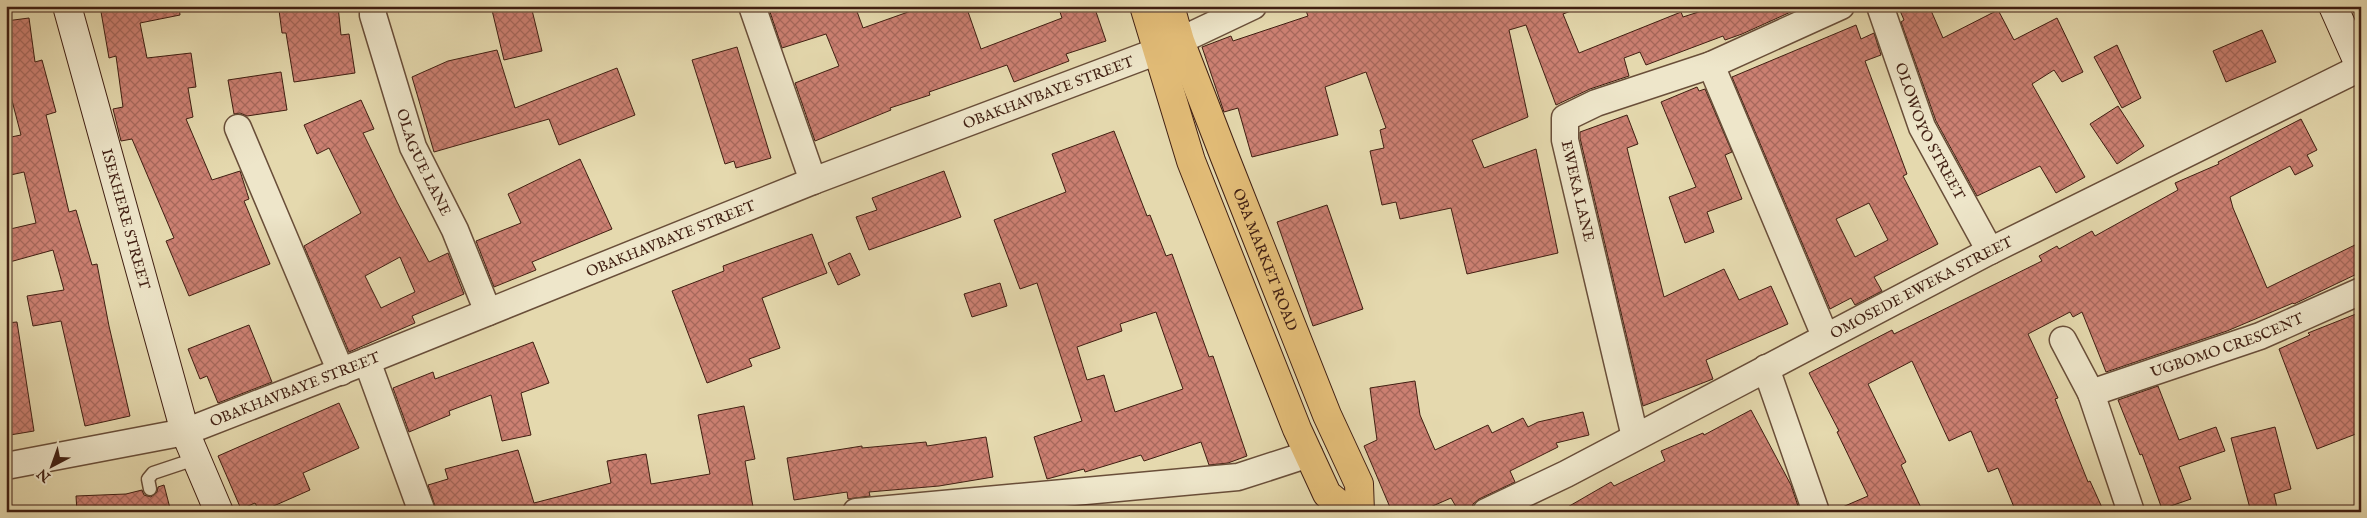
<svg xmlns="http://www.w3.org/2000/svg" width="2367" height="518" viewBox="0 0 2367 518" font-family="'IM FELL English',serif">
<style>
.building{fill:url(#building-cross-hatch);stroke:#401f12;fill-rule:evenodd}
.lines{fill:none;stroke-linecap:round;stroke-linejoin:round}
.lane-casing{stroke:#694e39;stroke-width:15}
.street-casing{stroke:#694e39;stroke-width:29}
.secondary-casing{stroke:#401f12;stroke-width:30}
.primary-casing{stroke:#401f12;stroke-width:30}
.lane{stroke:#eee6ca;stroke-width:12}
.street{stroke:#eee6ca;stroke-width:26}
.secondary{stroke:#eee6ca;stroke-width:28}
.primary{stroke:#e2bc77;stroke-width:28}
.labels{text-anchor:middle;stroke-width:5;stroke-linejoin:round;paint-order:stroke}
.street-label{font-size:15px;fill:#401f12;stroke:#eee6ca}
</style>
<defs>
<pattern id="building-cross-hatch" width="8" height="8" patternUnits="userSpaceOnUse" patternTransform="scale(1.25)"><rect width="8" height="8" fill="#cc8072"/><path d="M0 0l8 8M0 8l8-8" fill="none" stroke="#a7685c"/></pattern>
</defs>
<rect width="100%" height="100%" fill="#e5d9ae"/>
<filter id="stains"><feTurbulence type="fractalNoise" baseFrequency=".004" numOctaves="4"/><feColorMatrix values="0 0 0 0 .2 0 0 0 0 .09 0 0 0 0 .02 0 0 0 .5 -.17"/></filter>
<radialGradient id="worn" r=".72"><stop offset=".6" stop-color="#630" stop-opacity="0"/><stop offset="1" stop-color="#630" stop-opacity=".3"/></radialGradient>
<!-- building -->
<path class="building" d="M100,6H179L180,15L140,23L147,58L191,53L196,87L188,88L193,117L186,119L212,180L240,171L249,199L244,201L270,264L189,296L166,241L174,238L132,139L121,141L113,109L123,107L116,56L109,58Z
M306,6H338L341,35L349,34L355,73L294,82L286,33H282L279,10Z
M491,6H531L542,51L504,60Z
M768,6H855L863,28L925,6H966L981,49L1062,18L1058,6H1094L1106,41L1066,54L1069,61L1014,82L1007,65L929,92L930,95L890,108L891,110L815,141L795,83L839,66L826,34L782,48Z
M1304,6H1571V11L1563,14L1579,53L1681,12L1683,17L1717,6H1804L1742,34L1725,40L1723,36L1646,65L1640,52L1624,58L1629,76L1590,89L1556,105L1526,25L1509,30L1528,117L1472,140L1484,168L1536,149L1558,253L1467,274L1451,208L1400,219L1396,202L1382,205L1370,151L1384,148L1380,130L1386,128L1366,72L1325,87L1338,135L1252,157L1238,108L1224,112L1202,47L1231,36L1233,41L1308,16Z
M1898,6H1929L1943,38L1998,10L2014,40L2057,18L2083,72L2062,82L2054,70L2032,84L2085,177L2056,193L2040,166L1977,196L1936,121L1901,22L1904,20Z
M29,18L35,62L42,60L56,112L46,115L69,212L76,210L92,265L97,264L109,326L130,416L85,426L61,321L33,326L27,296L64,290L53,250L6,263V230L36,223L24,172L6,176V138L21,135L10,93L6,94V21Z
M1856,25L1861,39L1874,33L1881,55L1865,61L1907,174L1903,176L1938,244L1874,277L1882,291L1855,305L1851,298L1830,309L1732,77ZM1869,203L1888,240L1855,257L1836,219Z
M2262,30L2276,62L2226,82L2213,51Z
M2117,45L2141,98L2122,108L2094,57Z
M737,47L771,158L736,168L734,161L725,164L692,60Z
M497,50L515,108L617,68L635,115L559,145L549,119L434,152L412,77L448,61Z
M281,72L287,110L247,116L240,113L234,114L228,80Z
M1697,87L1699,91L1705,89L1732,152L1725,155L1742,199L1707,212L1714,232L1685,243L1669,197L1696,187L1661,102Z
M361,100L374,129L363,133L397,202L429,262L448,253L464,294L412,316L415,323L349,352L304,246L361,213L329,148L317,154L304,125ZM400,257L415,292L381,308L365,276Z
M2118,106L2144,146L2117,164L2090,124Z
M1627,115L1638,144L1627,148L1664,297L1724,269L1739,300L1771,286L1788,324L1706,360L1713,379L1643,406L1580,138V132Z
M2301,119L2317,150L2307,155L2313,166L2295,175L2290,166L2230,197L2233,208L2267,288L2361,242V272L2294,304L2293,303L2227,331L2106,372L2082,312L2073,317L2070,312L2028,334L2058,398L2055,399L2088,482L2090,481L2104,512H2016L1998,468L1988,472L1971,431L1949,441L1912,361L1868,384L1906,462L1901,465L1923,512H1831L1868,496L1837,432L1839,431L1809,373L1892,330L1894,334L2042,261L2039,256L2057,246L2059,249L2092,231L2095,236L2178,190L2175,183L2219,164L2218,162Z
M1114,131L1147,216L1150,215L1166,256L1172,254L1209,357L1213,356L1247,456L1228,463L1209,465L1201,442L1144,461L1141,455L1085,472L1084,469L1047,479L1034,437L1082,421L1037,283L1020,289L994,220L1066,192L1052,154ZM1156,312L1183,389L1115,412L1104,375L1087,380L1077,347L1122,331L1120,324Z
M580,159L612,229L532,262L536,270L494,287L476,241L521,223L508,194Z
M944,171L961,217L869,250L856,217L877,210L872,198Z
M1327,205L1363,309L1313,326L1277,222Z
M812,234L827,273L762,298L780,348L749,359L752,366L707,383L672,291L724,271L723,266Z
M850,253L860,275L838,285L828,263Z
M1000,283L1007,306L972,317L964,294Z
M2361,312V432L2317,449L2279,349L2310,335L2308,333Z
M17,322L34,431L10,435L6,408V323Z
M249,325L272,382L218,403L207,376L200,379L188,349Z
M533,342L549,383L521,393L531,435L502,441L491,395L449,411L450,415L409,432L393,388L433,372L435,379Z
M1415,381L1420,415L1435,450L1488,425L1492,433L1523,418L1528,427L1538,422L1583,412L1589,435L1556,443L1558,447L1510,471L1515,482L1479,499L1473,504L1471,512H1459L1451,498L1419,512H1392L1364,446L1377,440L1370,388Z
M2158,386L2179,440L2216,427L2225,451L2179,467L2191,499L2162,509L2142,454L2140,455L2118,400Z
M339,403L359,448L303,473L310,490L260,512L255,503L241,509L218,456Z
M744,406L755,459L745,461L753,507L726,512H437L428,485L448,479L445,469L518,450L534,503L611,483L607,461L646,454L651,484L710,474L698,415Z
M1751,410L1791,485L1800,512H1559L1611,482L1614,486L1665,461L1661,451L1703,433L1704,435Z
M2275,427L2291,489L2274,494L2278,512H2251L2231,438Z
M986,437L993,477L939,486L869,492L870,496L848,499L847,492L794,500L787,458L862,446V448L926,442L927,446Z
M164,485L171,512H77L76,496L126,494L142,490L144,495L151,497L157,492L158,487Z"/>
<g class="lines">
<defs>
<path id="lane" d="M150,489L148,479L153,473L198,458"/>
<g id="street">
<path id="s1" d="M373,6V15L413,147L455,230L488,312"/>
<path d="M752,6L813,181"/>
<path id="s2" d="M1880,6L1922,127L1990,251"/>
<path d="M1711,65L1825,336"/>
<path d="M238,128L341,372"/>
<path d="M2063,340L2091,393L2131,512"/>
<path d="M367,361L422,512"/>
<path d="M1766,368L1816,512"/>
<path id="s3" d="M2091,393L2260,336L2361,291"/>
<path d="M1635,437L1565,140V118L1596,103L1711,65L1841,6"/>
<path id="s4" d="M6,466L185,432L367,361L813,181L1158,51L1253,6"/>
<path d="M856,512L1238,477L1309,454"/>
<path id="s5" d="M1486,512L1566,474L1990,251L2360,68"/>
</g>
<g id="secondary">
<path id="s6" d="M67,6L185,432L219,512"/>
<path d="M2333,6L2361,69"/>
</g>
<g id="primary">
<path d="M1144,6L1191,161L1297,429L1327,494L1349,512"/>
<path id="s7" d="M1170,6L1180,41L1224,155L1327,415L1359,484L1360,512"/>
</g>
</defs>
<!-- lane casing -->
<use href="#lane" class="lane-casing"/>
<!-- street casing -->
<use href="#street" class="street-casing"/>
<!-- secondary casing -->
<use href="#secondary" class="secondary-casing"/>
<!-- primary casing -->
<use href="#primary" class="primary-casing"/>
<!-- lane -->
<use href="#lane" class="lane"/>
<!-- street -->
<use href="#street" class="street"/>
<!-- secondary -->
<use href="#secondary" class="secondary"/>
<!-- primary -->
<use href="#primary" class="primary"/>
</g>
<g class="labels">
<!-- street labels -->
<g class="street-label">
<text dy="5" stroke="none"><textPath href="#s4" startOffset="1110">OBAKHAVBAYE STREET</textPath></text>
<text dy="5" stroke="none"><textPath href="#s2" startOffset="135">OLOWOYO STREET</textPath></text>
<text dy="5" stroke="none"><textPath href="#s1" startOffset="165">OLAGUE LANE</textPath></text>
<text transform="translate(1578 191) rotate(77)" y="5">EWEKA LANE</text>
<text dy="5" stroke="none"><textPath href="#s6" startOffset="221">ISEKHERE STREET</textPath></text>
<text dy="5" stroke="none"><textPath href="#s4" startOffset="705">OBAKHAVBAYE STREET</textPath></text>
<text dy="5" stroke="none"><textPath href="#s7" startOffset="271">OBA MARKET ROAD</textPath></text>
<text dy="5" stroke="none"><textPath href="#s5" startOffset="490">OMOSEDE EWEKA STREET</textPath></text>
<text dy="5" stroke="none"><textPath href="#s3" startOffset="144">UGBOMO CRESCENT</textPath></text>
<text dy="5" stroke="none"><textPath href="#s4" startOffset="300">OBAKHAVBAYE STREET</textPath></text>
</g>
</g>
<!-- margin -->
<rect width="2367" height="518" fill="none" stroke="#e5d9ae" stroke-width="25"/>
<rect x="8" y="8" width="2352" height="503" fill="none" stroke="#401f12" stroke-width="2.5"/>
<rect x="12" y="12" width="2342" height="493" fill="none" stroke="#401f12"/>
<!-- north arrow -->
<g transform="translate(52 466) rotate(221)" stroke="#eee6ca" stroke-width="4" paint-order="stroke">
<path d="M0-4L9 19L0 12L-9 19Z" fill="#401f12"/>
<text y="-8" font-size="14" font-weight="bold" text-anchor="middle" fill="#401f12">N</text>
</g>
<rect width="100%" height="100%" filter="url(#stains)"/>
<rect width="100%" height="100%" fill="url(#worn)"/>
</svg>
